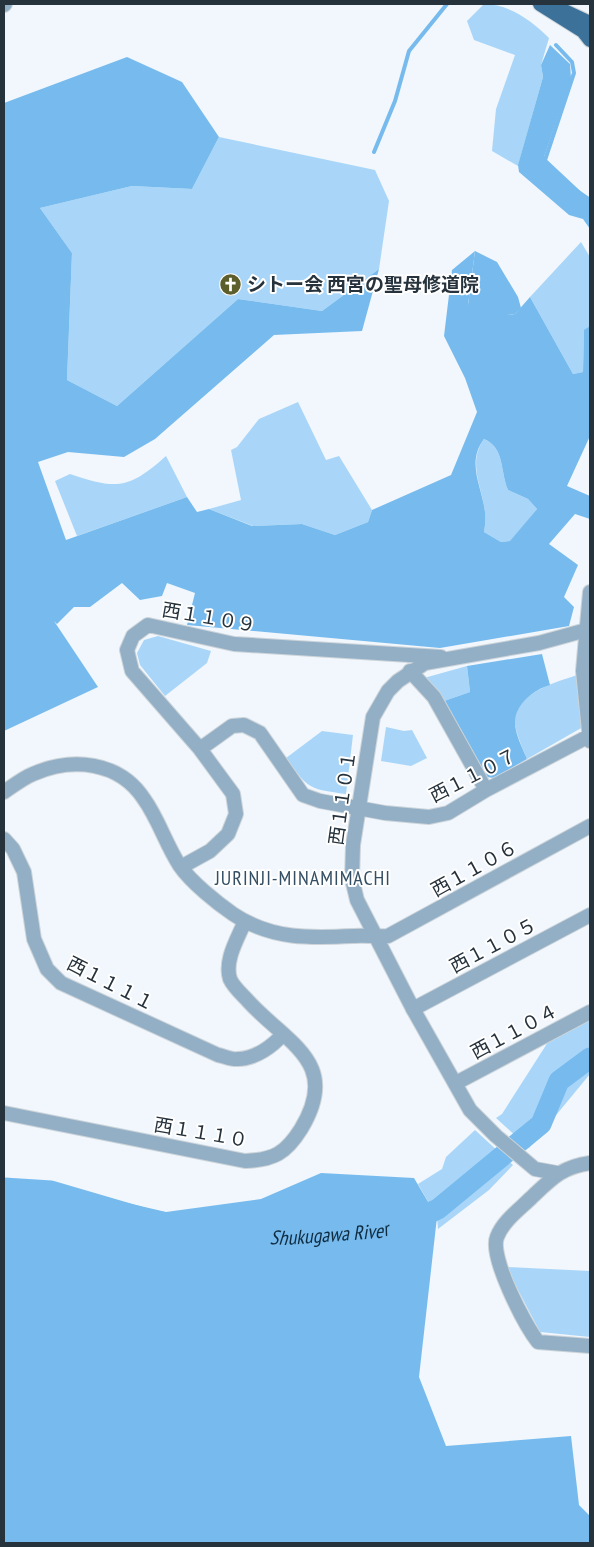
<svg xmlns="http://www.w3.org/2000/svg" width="594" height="1547" viewBox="0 0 594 1547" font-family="'PT Sans Narrow','Noto Sans JP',sans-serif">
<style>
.green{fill:#a9d6f8}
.forest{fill:#7be;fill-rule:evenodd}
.water{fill:#77baed}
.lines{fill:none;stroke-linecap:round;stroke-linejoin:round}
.stream{stroke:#77baed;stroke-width:4}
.river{stroke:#77baed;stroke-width:21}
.minor-casing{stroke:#ccd4d9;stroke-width:16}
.tertiary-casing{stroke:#ccd4d9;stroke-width:16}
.primary-casing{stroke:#ccd4d9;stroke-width:16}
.minor{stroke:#93afc6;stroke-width:14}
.tertiary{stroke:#93afc6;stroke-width:14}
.primary{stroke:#3c729a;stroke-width:14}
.labels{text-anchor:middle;stroke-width:4;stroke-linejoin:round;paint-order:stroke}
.poi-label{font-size:19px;font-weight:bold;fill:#26323c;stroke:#fff;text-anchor:start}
.street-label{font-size:19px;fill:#26323c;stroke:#fff}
.neighbourhood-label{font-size:20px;letter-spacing:1px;fill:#344f64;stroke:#fff}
.water-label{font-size:20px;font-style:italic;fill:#0f2d42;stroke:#fff}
</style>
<rect width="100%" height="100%" fill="#f1f7fc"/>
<!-- green -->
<path class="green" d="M484,4C509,4 532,21 549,38L541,65L543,77L518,166L492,151L496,109L515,55L474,40L467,21Z
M219,137L375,170L389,201L379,269L322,311L238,299L117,406L67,380L72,253L40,208L132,186L192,189Z
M581,242L590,257V326L584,331L583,372L573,374L530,297Z
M298,402L326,460L339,456L372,510L368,522L335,535L302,524L253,526L209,509L241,500L231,450L237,447L259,419Z
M484,439C505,448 500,471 508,490L528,499L537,509L511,541L501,542L484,532C485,526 486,518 485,512C482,486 467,463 484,439Z
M166,456L187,497L77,536L55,481L70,474C117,490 129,489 166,456Z
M158,636L211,651L207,663L165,696L140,665L137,653L144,640Z
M467,666L470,692L444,701L435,687L424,678Z
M577,675L583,727L527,759C523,749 518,739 516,729C507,695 554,683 577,675Z
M386,727L404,731L412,730L427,758L411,766L381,761Z
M322,731L353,735L346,794C309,789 308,789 286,758Z
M590,1017V1074L529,1148L496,1118L502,1114L548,1042Z
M475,1130L513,1165L489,1190L438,1229L437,1217L418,1184L442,1169L446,1157Z
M506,1267L590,1271V1337L540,1332Z"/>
<!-- forest -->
<path class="forest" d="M550,45L570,64L571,78L544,157L590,200V229L583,219L569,215L519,172L518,165L543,77L541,65Z
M127,57L182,82L219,137L192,189L132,186L40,208L72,253L67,380L117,406L238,299L322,311L379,269L362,331L274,335L155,439L124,457L68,452L38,462L66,540L187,497L197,512L209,509L252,526L302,524L335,535L368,522L372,510L451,475L477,412L465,378L444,336L452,270L475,251L468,305L507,315L515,314L530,297L573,374L583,372L584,330L590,326V436L567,486L590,496V519L575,514L549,544L578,565L564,597L574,607L569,626L440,648L187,625L195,593L167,583L162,596L140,600L122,583L90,607H74L57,624L54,621L98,687L4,731V103ZM484,439C505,448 500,471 508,490L528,499L537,509L510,541L501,542L484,532C485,526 486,518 485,512C482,486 466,463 484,439Z
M542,654L550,685C532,690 510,708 516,730C518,740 523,749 527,759L494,778L486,777L444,701L470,692L467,666Z
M321,1173L414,1178L437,1217L419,1377L446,1446L571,1436L579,1505L590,1516V1543H4V1179L59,1187L166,1212L261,1199Z"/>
<!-- water -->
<path class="water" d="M475,251L497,262L518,297L521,308L515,314L507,315L502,323L480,324L471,319L468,305Z"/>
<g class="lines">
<!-- stream -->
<path class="stream" d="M556,45L572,62L574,73L544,163L547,171L590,200
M374,152L395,101L409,51L447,4
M4,636L85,579L146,552L205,550L275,576L358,584L513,571L527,559L562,500V482L546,447L549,435L590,392"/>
<!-- river -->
<path class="river" id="s1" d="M4,1188L51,1191L150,1220L237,1235L285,1238L379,1231L410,1222L438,1209L541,1124L559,1081L590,1058"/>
<defs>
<path id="minor" d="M590,592L583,671L590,741
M410,671L434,697L486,790
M200,749L232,726L244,725L260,733L303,795L320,801L385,813L429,817L448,813L486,790L589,736
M4,792C13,786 23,778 33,774C72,757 119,761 144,799C159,820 166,845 180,866C191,882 217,903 233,914C272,940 311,938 354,936C366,935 377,937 388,936L590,826
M4,839L13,849L24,872L34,939L47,969L61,983L218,1055C224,1056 232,1060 238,1059C255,1059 273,1046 283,1034
M181,867L210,851L228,834L236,814L233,794L200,749L132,671L127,650L133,636L148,625L234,644L441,657
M413,1009L590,915
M456,1083L590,1012
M4,1113L245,1161C274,1160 286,1153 301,1129C341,1063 289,1045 249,1002C243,995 234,988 230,979C224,960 238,938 245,921
M590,1163C562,1167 552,1178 532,1197C520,1209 503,1221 497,1237C489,1257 525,1325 538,1342L590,1346"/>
<path id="tertiary" d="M4,5L5,4
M557,1173L535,1169L496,1136L470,1110L413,1009L357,900L352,879L353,845L373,717L388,691L398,681L425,663L539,643L590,629"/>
<path id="primary" d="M540,4L583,31L590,40
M556,7L590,23"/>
</defs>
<!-- minor casing -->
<use href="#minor" class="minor-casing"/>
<!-- tertiary casing -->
<use href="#tertiary" class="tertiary-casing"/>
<!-- primary casing -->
<use href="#primary" class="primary-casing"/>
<!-- minor -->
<use href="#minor" class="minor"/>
<!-- tertiary -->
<use href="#tertiary" class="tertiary"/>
<!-- primary -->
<use href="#primary" class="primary"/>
</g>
<!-- icons -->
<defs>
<symbol id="church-disc" viewBox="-11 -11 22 22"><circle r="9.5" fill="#5c5e2b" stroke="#fff"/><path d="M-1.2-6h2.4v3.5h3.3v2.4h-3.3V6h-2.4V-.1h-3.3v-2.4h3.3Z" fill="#fff"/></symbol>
</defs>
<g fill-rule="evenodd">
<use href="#church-disc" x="218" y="272" width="25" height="25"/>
</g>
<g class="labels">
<!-- poi labels -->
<g class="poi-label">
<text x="247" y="291">シトー会 西宮の聖母修道院</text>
</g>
<!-- street labels -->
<g class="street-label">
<text transform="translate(209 617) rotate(10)" y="7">西１１０９</text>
<text transform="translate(473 775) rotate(-27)" y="7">西１１０７</text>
<text transform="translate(342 798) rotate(-82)" y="7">西１１０１</text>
<text transform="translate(474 868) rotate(-29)" y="7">西１１０６</text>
<text transform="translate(493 945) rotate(-28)" y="7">西１１０５</text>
<text transform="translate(111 983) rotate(27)" y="7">西１１１１</text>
<text transform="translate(514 1031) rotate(-28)" y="7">西１１０４</text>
<text transform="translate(201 1132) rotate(10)" y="7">西１１１０</text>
</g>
<!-- neighbourhood labels -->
<g class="neighbourhood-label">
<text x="303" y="885">JURINJI-MINAMIMACHI</text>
</g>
<!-- water labels -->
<g class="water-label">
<text dy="7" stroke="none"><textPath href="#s1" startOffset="331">Shukugawa River</textPath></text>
</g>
</g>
<!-- border -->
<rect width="594" height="1547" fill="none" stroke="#26323c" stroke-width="10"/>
</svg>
